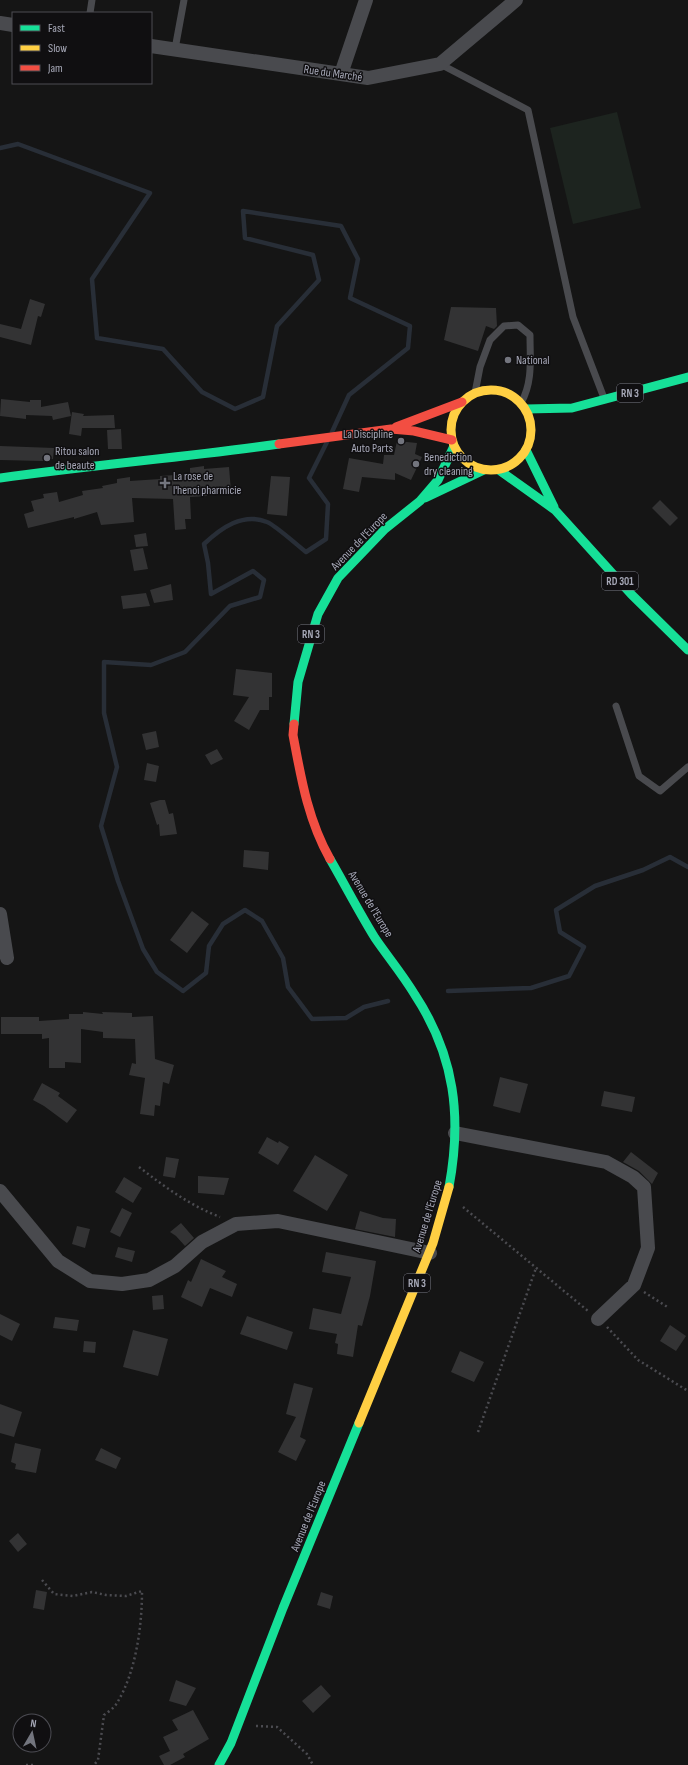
<svg xmlns="http://www.w3.org/2000/svg" width="688" height="1765" viewBox="0 0 688 1765" font-family="'Sofia Sans Condensed',sans-serif">
<style>
.pitch{fill:#1d241f}
.lines{fill:none;stroke-linecap:round;stroke-linejoin:round}
.stream{stroke:#282e37;stroke-width:4.5}
.building{fill:#333334}
.path{stroke:#4b4b50;stroke-width:2.5;stroke-dasharray:2 3;stroke-linecap:butt}
.lane{stroke:#494a4e;stroke-width:7}
.street{stroke:#494a4e;stroke-width:14}
.fast{stroke:#16e098;stroke-width:9}
.slow{stroke:#ffcf43;stroke-width:9}
.jam{stroke:#f24e42;stroke-width:9}
.poi-dot{fill:#73757e;stroke:#100f11;stroke-width:1.5}
.labels{text-anchor:middle;stroke-width:3;stroke-linejoin:round;paint-order:stroke}
.shield{fill:#100f11;stroke:#797a85;stroke-width:1}
.shield-label{font-size:11px;font-weight:bold;fill:#a6a8b7}
.street-label{font-size:12px;fill:#a6a8b7;stroke:#100f11}
.poi-label{font-size:12px;fill:#a6a8b7;stroke:#100f11;text-anchor:start}
</style>
<rect width="100%" height="100%" fill="#151515"/>
<!-- pitch -->
<path class="pitch" d="M617,112L641,208L573,224L550,128Z"/>
<g class="lines">
<!-- stream -->
<path class="stream" d="M0,148L18,144L150,193L92,279L97,338L163,349L202,392L235,409L263,397L277,326L319,280L313,255L245,238L243,211L341,226L358,259L350,298L410,326L408,348L349,395L332,432
M327,442L309,478L328,504L326,539L306,552C297,545 275,525 267,522C243,512 221,528 204,544L208,563L211,594L253,571L264,580L260,597L230,606L185,652L151,665L104,662V713L117,767L101,826L118,881L143,949L157,972L183,991L206,973L209,946L223,924L245,910L262,921L283,958L288,987L312,1019L346,1018L364,1007L388,1001
M448,991L531,988L569,976L584,947L560,932L556,910L595,886L643,870L670,857L688,867"/>
</g>
<!-- building -->
<path class="building" d="M30,299L45,304L41,317L38,316L31,345L0,337V324L21,329Z
M451,307L496,308L497,326L494,329L486,326L478,351L444,340Z
M1,399L30,402V400H41V407L68,402L71,416L53,420L52,416L26,415V419L0,416Z
M72,412L84,414L83,416L114,415L115,428H82L81,436L69,434Z
M121,429L122,449H108L107,430Z
M397,441L417,443L415,454L422,457L411,480L395,473V480L362,477L359,492L343,489L349,458L383,464L384,455H394Z
M0,446L54,448L53,459L43,461L0,460Z
M204,466V469L229,467L231,491L207,492V496L190,497L191,519H185L186,529L175,530L173,499L132,498L134,522L101,525L97,512L74,519V517L28,528L24,514L34,511L31,501L44,498L43,494L57,492L59,502L83,495L82,491L103,488L102,486L117,483V479L130,477V481L160,479V476L190,474V468Z
M271,476L290,477L287,516L267,514Z
M660,500L678,518L670,526L652,508Z
M146,533L148,546L136,547L134,535Z
M143,548L148,569L134,571L130,550Z
M171,584L173,600L154,603L150,590Z
M146,593L150,606L123,609L121,596Z
M236,669L272,673V697H269V710H260L249,730L234,721L249,697L233,695Z
M156,731L159,747L146,750L142,734Z
M217,749L223,759L211,765L205,755Z
M147,763L159,766L156,782L144,780Z
M160,800H165L169,814L173,813L177,834L160,836L159,824L157,825L150,803Z
M244,850L269,852L268,870L243,867Z
M192,911L209,924L187,953L170,940Z
M83,1012L103,1014L102,1012L132,1013V1017L153,1016L155,1059L174,1065L169,1084L163,1082L160,1106L155,1105L154,1116L140,1114L145,1078L129,1075L132,1063L136,1064L135,1039L103,1038V1032L81,1029V1063L65,1062V1068H49V1038L42,1039V1034H1V1017H39V1021L69,1019V1014H83Z
M500,1077L528,1084L520,1113L493,1106Z
M42,1083L60,1093L58,1096L77,1110L67,1123L44,1106L33,1100Z
M604,1091L635,1097L632,1112L601,1106Z
M267,1137L278,1143L279,1141L289,1147L278,1165L258,1153Z
M631,1152L658,1173L652,1184L639,1171L623,1162Z
M315,1155L348,1175L327,1211L293,1191Z
M166,1157L179,1159L175,1178L163,1176Z
M198,1176L229,1178L224,1195L198,1193Z
M124,1177L142,1188L133,1203L115,1192Z
M122,1208L132,1213L120,1237L110,1232Z
M360,1211L383,1218L396,1219L395,1237L355,1229Z
M181,1223L194,1238L185,1246L176,1236L170,1232Z
M77,1226L90,1229L85,1248L72,1244Z
M118,1247L135,1251L132,1262L115,1257Z
M326,1252L376,1261L370,1296L362,1326L358,1325L353,1357L337,1354L338,1344L335,1343L337,1334L309,1329L313,1308L341,1314L351,1277L322,1272Z
M201,1259L226,1271L222,1277L237,1284L232,1297L210,1288L202,1307L181,1297L188,1280L191,1282Z
M163,1295L164,1309L153,1310L152,1296Z
M0,1314L20,1324L12,1341L0,1335Z
M247,1316L293,1332L287,1350L240,1334Z
M55,1317L79,1320L77,1331L53,1328Z
M670,1325L686,1336L676,1351L660,1341Z
M133,1330L168,1339L158,1376L123,1367Z
M84,1341L96,1342L95,1353L83,1352Z
M460,1351L484,1362L474,1382L451,1372Z
M294,1383L313,1388L300,1437L306,1440L296,1461L278,1452L296,1417L286,1414Z
M0,1404L22,1412L14,1437L0,1433Z
M15,1443L41,1449L36,1473L15,1469L16,1464L11,1462Z
M101,1448L121,1458L116,1469L95,1460Z
M18,1533L27,1544L18,1552L9,1541Z
M36,1590L47,1592L44,1610L33,1608Z
M321,1592L333,1596L330,1609L317,1605Z
M176,1680L196,1688L186,1706L169,1701Z
M321,1685L331,1696L313,1713L302,1701Z
M193,1710L209,1739L183,1754L185,1757L170,1765H164L159,1756L170,1751L163,1737L178,1730L172,1720Z"/>
<g class="lines">
<!-- path -->
<path class="path" d="M139,1167C165,1187 189,1205 220,1217
M463,1207L588,1311
M644,1292L669,1308
M607,1327L638,1360L688,1391
M478,1432L536,1268
M42,1580L54,1594L73,1596L92,1592L106,1595L126,1596L142,1591C142,1626 136,1672 117,1703C114,1708 108,1712 104,1715L98,1760L94,1765
M256,1726L277,1727L307,1754L313,1765
M26,1765H36"/>
<!-- lane -->
<path class="lane" d="M90,13L92,0
M175,49L184,0
M440,64L528,110L573,317L604,398
M475,393L480,367L490,340L504,326L518,325L530,335C530,359 533,382 521,403
M616,706L639,776L660,791L688,767"/>
<!-- street -->
<path class="street" d="M0,23L13,25
M151,46L368,78L440,64L516,0
M341,74L366,0
M0,914L7,958
M455,1133L606,1162L633,1177L644,1187L648,1248L634,1285L598,1319
M0,1191L58,1261L90,1281L122,1284L149,1280L175,1266L202,1242L236,1224L278,1221L430,1253"/>
<!-- fast -->
<path class="fast" d="M526,409L572,408L688,377
M526,450L554,507
M499,470L555,510L631,594L688,650
M0,478C93,465 186,457 279,444
M425,498L484,470
M294,724L298,682L318,614L338,578L385,529L420,501L438,480L454,446
M330,859C345,885 359,912 375,938C388,957 403,975 415,995C455,1056 462,1117 449,1187
M219,1765L231,1743L283,1608L359,1423"/>
<!-- slow -->
<path class="slow" d="M451 430a40 40 0 1 1 80 0a40 40 0 1 1-80 0Z
M359,1423L433,1243L449,1187"/>
<!-- jam -->
<path class="jam" d="M396,427L462,402
M279,444L391,429L414,431L452,440
M294,724L293,735C301,778 308,820 330,859"/>
</g>
<!-- markers -->
<g class="poi-dot">
<circle cx="508" cy="360" r="4"/>
<circle cx="401" cy="441" r="4"/>
<circle cx="47" cy="458" r="4"/>
<circle cx="416" cy="464" r="4"/>
<path d="M163 477h4v4h4v4h-4v4h-4v-4h-4v-4h4z"/>
</g>
<g class="labels">
<!-- shield labels -->
<g class="shield">
<rect x="617" y="384" width="26" height="18" rx="3"/>
<rect x="602" y="572" width="36" height="18" rx="3"/>
<rect x="298" y="625" width="26" height="18" rx="3"/>
<rect x="404" y="1274" width="26" height="18" rx="3"/>
</g>
<g class="shield-label">
<text x="630" y="397">RN 3</text>
<text x="620" y="585">RD 301</text>
<text x="311" y="638">RN 3</text>
<text x="417" y="1287">RN 3</text>
</g>
<!-- street labels -->
<g class="street-label">
<text transform="translate(333 73) rotate(8)" y="4">Rue du Marché</text>
<text transform="translate(359 541) rotate(-46)" y="4">Avenue de l'Europe</text>
<text transform="translate(371 904) rotate(59)" y="4">Avenue de l'Europe</text>
<text transform="translate(427 1216) rotate(-73)" y="4">Avenue de l'Europe</text>
<text transform="translate(308 1516) rotate(-68)" y="4">Avenue de l'Europe</text>
</g>
<!-- poi labels -->
<g class="poi-label">
<text x="516" y="364">National</text>
<text x="393" y="438" text-anchor="end">La Discipline<tspan x="393" dy="14">Auto Parts</tspan></text>
<text x="55" y="455">Ritou salon<tspan x="55" dy="14">de beaute</tspan></text>
<text x="424" y="461">Benediction<tspan x="424" dy="14">dry cleaning</tspan></text>
<text x="173" y="480">La rose de<tspan x="173" dy="14">l'henoi pharmicie</tspan></text>
</g>
</g>
<!-- legend -->
<rect x="12" y="12" width="140" height="72" fill="#100f11" stroke="#4c4c53"/>
<rect x="20" y="25" width="20" height="6" fill="#16e098" stroke="#4c4c53"/>
<text x="48" y="32" font-size="12" fill="#a6a8b7">Fast</text>
<rect x="20" y="45" width="20" height="6" fill="#ffcf43" stroke="#4c4c53"/>
<text x="48" y="52" font-size="12" fill="#a6a8b7">Slow</text>
<rect x="20" y="65" width="20" height="6" fill="#f24e42" stroke="#4c4c53"/>
<text x="48" y="72" font-size="12" fill="#a6a8b7">Jam</text>
<!-- north arrow -->
<g transform="translate(32 1733) rotate(9)"><circle r="19" fill="#100f11" stroke="#4c4c53"/>
<path d="M0-3L7 15L0 10L-7 15Z" fill="#73757e"/>
<text y="-6" font-size="11" font-weight="bold" text-anchor="middle" fill="#a6a8b7">N</text>
</g>
</svg>
